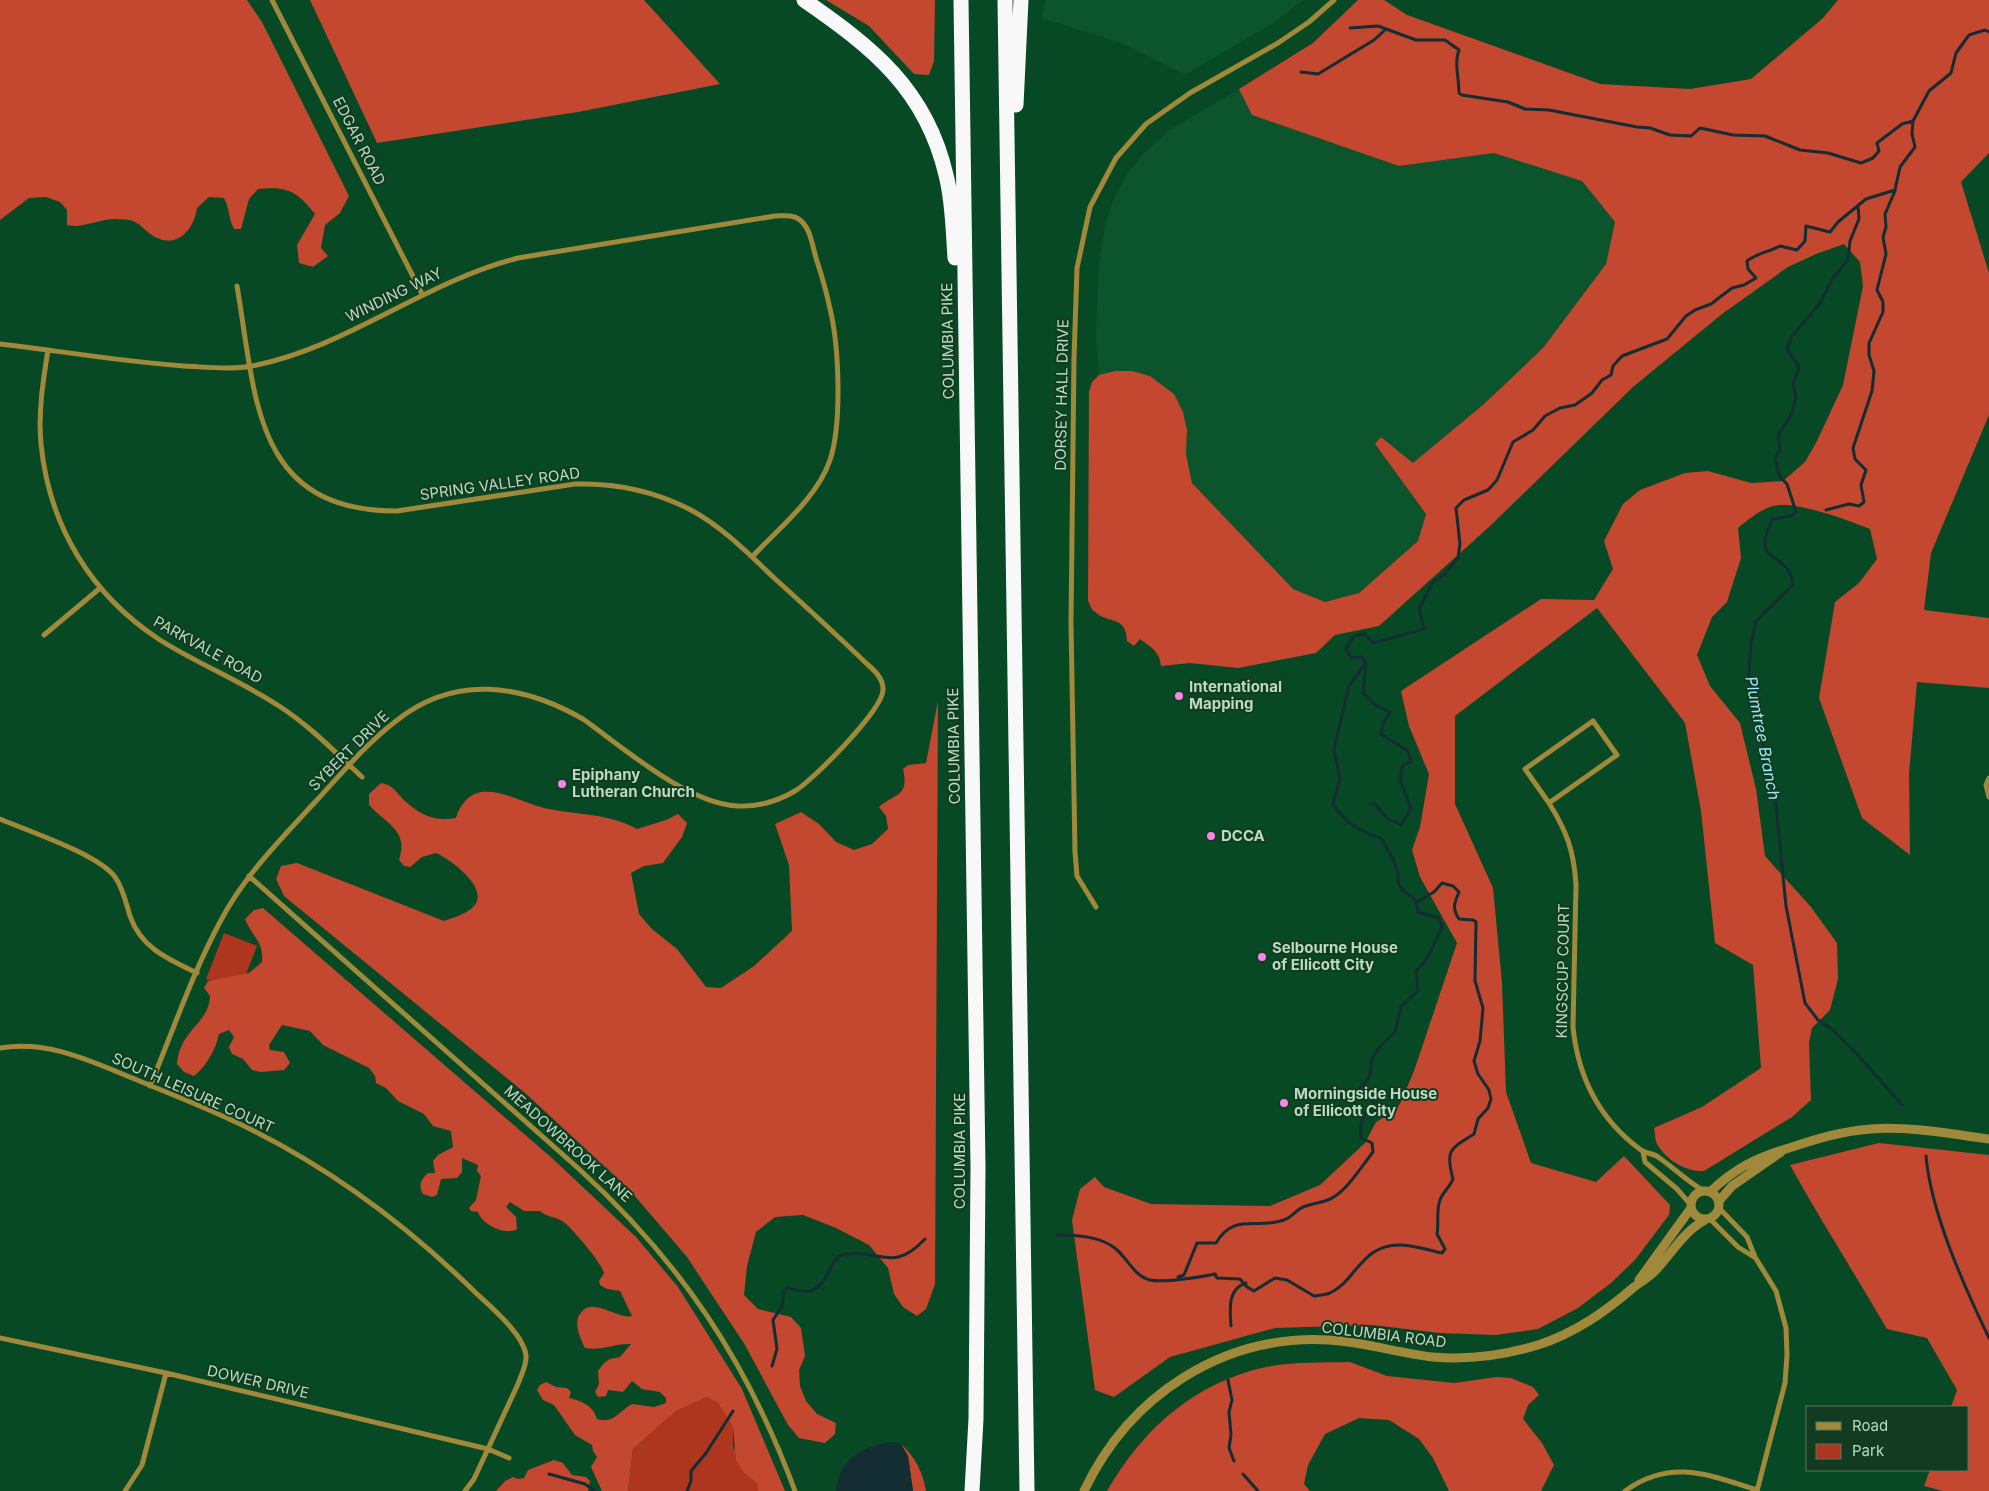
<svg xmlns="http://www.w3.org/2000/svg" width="1989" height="1491" viewBox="0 0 1989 1491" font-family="Inter,sans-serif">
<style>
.built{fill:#0b542c}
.green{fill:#ae361f}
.forest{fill:#c4472f}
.water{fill:#132d32}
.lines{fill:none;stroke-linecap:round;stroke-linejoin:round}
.stream{stroke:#132d32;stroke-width:3}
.minor{stroke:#a0893b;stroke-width:5}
.tertiary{stroke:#a0893b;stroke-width:9}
.motorway{stroke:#f8f8f8;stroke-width:15}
.poi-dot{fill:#f987e9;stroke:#123b21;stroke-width:2}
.labels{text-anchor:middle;stroke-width:4;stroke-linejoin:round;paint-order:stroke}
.street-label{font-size:15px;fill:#b7dcc1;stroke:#123b21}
.poi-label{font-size:15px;font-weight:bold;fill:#b7dcc1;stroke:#123b21;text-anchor:start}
.water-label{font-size:16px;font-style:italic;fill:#9ce8f8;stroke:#123b21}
</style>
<rect width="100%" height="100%" fill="#084925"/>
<!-- built -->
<path class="built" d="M1045,0H1303L1273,23L1185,75L1121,43L1042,18Z
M1239,89L1252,115L1399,166L1494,153L1582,181L1615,222L1606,264L1543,348L1484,404L1413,464L1382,437L1375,444L1426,514L1418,541L1359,593L1325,602L1293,589L1192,483L1186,454L1187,430L1183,412L1160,383L1150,376L1132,371H1115L1099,375L1096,337L1099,265L1105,225L1114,199L1126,176L1143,154L1168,131Z"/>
<!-- green -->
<path class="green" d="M224,933L257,946L239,992L206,979Z
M707,1397L718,1403L733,1427V1445L744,1473L757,1483L758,1491H628L633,1449L676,1411Z"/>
<!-- forest -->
<path class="forest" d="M0,0H247L262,22L349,196L340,213L325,225L321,248L328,256L313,267L299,263L297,245L315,214C297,191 287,186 258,189L249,199L241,229H234C228,218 230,209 224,198L209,197L197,208C194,229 178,249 155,237C147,233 141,224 133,221C129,219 122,220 117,219C101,218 82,229 67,225V210L60,202L46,197L29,198L0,220Z
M310,0H644L720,84L578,112L377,143Z
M826,0H935L934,61L929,75L914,74L869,26Z
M1358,0H1384L1407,15L1600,84L1690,89L1751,79L1823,18L1838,0H1989V153L1961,182L1989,273V415L1931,553L1924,610L1989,618V688L1917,682L1909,774L1910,855L1862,818L1819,698L1835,602L1859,583L1877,559L1870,529C1848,520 1806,505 1783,505C1767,504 1750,518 1738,528L1741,558L1727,602L1712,617L1697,655L1710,686L1740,723L1756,789L1765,856L1811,907L1837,943L1838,979L1830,1010L1812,1028L1809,1043L1811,1100L1792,1117L1704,1171C1686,1172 1666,1160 1657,1144C1655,1140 1655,1133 1654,1128L1702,1107L1761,1068L1753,965L1715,943L1701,811L1685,723L1597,608L1455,716V804L1493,888L1502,983L1506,1092L1531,1163L1596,1182L1624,1156L1670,1205L1669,1215L1635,1260L1611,1283L1578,1308L1538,1329L1496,1335L1440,1333L1372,1325L1275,1328L1170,1357L1114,1397L1095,1390L1072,1220L1080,1189L1095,1177L1104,1187L1151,1204L1270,1206L1320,1185L1365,1143L1376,1122L1391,1113L1400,1104L1414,1071L1457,943L1420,877L1412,850L1420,827L1429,774L1409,726L1401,691L1541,599L1594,600L1613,569L1604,541L1623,504L1640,490L1685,473L1708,471L1751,483L1783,481L1805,462L1817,441L1843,385L1863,286L1860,262L1844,244L1816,254L1788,267L1722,314L1633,387L1489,527L1379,626L1335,635L1316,653L1238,668L1190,663L1161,666C1160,652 1151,647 1140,639L1134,646L1127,641C1126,614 1108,625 1094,611C1091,609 1090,604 1088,601L1089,392L1092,382L1099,375L1115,371H1132L1150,376L1174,394L1183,412L1187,430L1186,454L1192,483L1293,589L1325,602L1359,593L1418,541L1426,514L1375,444L1381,437L1413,463L1484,404L1543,348L1606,264L1615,222L1582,181L1494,153L1399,166L1252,115L1239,89L1313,43Z
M938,701L935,1284L926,1309L917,1316L903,1307L894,1294L888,1268L869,1245L836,1228L803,1215L775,1217L756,1232L747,1266L744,1295L758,1309L791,1317L801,1328L805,1356L799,1370L800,1386L806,1401L817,1414L836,1423L835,1434L825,1443L799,1438L788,1425L745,1345L687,1257L628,1188L525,1093L284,896L276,879L281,866L297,863L444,921C453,918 465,914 472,908C493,890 450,859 436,853L422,857L410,867L404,866L399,860C409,830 386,824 369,805V794L381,783C394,785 396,793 405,801C420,815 436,822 456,818C459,807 468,794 481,792C504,790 523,803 544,808C575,815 609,813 637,829L666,820L678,814L687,823L682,837L663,863L644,866L631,873L639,914L652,929L677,949L706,987L721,988L754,966L792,931L789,865L775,824L801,812L819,824L836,842L854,850L872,844L888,829L886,816L879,807C897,792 909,797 903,769L908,765L926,763Z
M263,908L553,1159L636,1237L678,1287L742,1389L785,1491H758L757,1483L744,1473L736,1460L733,1427L718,1403L707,1397L676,1411L633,1449L628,1491H602L591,1467L597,1457L593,1451L592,1445L575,1435L554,1405L543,1400L537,1390L540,1385L546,1382L556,1387L567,1388L571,1392L569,1398C581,1401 593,1405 597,1419C614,1424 618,1412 632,1404L654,1407L666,1403V1398L660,1392L642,1389L632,1381L623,1392L608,1390L606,1396L598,1397L595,1392L599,1384L598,1371L604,1363L610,1359L620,1357L631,1344C615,1343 602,1351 585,1348C581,1340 575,1327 578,1318C589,1292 615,1320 632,1316L620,1291L607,1289L600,1285L599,1281L604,1273C601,1262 574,1231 565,1223C557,1216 547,1218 540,1211H524L510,1202L506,1207L516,1217L517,1229C506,1236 482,1225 478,1212L471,1211L469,1208L476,1200L481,1176L477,1171L478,1165L462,1158V1172L457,1178L441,1179L437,1195L432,1197L423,1194C418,1186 421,1179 428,1173H435L433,1161L438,1155L453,1147L451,1131L433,1126L424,1114L398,1101L386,1088L376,1083L375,1076L369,1068L323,1045L310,1031L282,1025L269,1045L270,1050L284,1052L290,1063L284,1070L261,1072L252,1070L243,1059L232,1054L229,1047L234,1037L229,1030L219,1034C216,1049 206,1067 194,1076L184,1072L177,1064C180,1029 209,1024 210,996L204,988L208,981L249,973L262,962C264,941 252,937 245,919L254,910Z
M1879,1143L1989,1155V1491H1943L1924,1486L1930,1470H1968V1407H1951L1957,1390L1927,1338L1887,1329C1855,1274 1821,1221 1790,1165Z
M1350,1362L1387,1376L1454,1383L1497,1377L1511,1378L1533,1387L1539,1395L1528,1405L1523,1419L1542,1443L1554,1465L1541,1491H1449L1433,1458L1419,1439L1389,1420L1359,1418L1325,1434L1308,1465L1304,1484L1310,1491H1107C1141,1433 1185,1391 1250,1371C1282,1361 1317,1363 1350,1362Z
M901,1444C915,1457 923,1472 926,1491H913L908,1456Z
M554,1460L563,1463L572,1475L586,1477L590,1481L588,1491H496L505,1481L513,1477L518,1479L524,1478L528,1470Z"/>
<!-- water -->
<path class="water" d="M891,1442L901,1444L908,1456L913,1491H836C838,1459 862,1447 891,1442Z"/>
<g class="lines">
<!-- stream -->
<path class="stream" d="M1350,28L1378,26L1416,40H1445L1459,50C1454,62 1459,79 1459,93L1462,95L1508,102L1525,109L1549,110L1637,127L1650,128L1670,135L1691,136L1700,128L1733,135L1765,136L1800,150L1828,153L1861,163L1873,158L1879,151L1877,143L1902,124L1913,121
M1301,72L1318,74L1374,40L1386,29
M1858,205L1859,219L1850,241L1848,259L1834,277L1818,306L1792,336L1787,349L1799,367L1793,384L1796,397L1792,413L1778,436L1780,449L1775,458L1780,477L1787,484L1796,512L1791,516L1772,519L1765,539L1766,551C1778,561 1793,568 1793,585L1756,621L1751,643L1749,673L1776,805L1786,906L1805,1003L1818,1020L1833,1030L1856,1053L1902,1105
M1826,510L1849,504L1859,506L1864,502L1861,485L1866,470L1855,459L1853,448L1872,391L1874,371L1869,355V343L1883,312V302L1877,290L1886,254L1883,237L1886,227L1885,214L1895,191
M1370,804H1375L1387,818L1401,825L1411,809L1400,779L1402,766L1411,762L1408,751L1381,734L1384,722L1390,712L1374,704L1363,693L1366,663L1362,657L1351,658L1346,649L1354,636L1365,634L1373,643L1424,629L1419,609L1433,582L1445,574L1458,558L1460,544L1456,508L1464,500L1488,490L1497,480L1513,442L1533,430L1545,416L1560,408L1575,405L1592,393L1602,380L1611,375L1613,366L1622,356L1667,339L1686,316L1695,310L1711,304L1732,288L1744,285L1756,278L1748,269L1747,261C1757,253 1769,252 1780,246L1797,250L1805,241L1806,226L1830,232L1838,222L1866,199L1895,190L1900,167L1915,147L1912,134L1913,121L1929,91L1951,73L1956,53L1969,35L1985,30L1989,32
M1926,1156C1931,1213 1964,1286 1989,1338
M1057,1235C1076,1235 1101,1236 1116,1249C1128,1259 1134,1276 1150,1280C1163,1283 1201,1277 1215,1274L1217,1278L1240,1279L1247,1287L1254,1291L1275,1278L1287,1280L1314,1296C1319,1295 1325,1295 1330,1293C1356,1281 1361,1245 1399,1245C1415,1245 1427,1250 1442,1253L1445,1249L1437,1234C1439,1223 1436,1211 1440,1200C1442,1193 1450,1187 1453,1179C1445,1150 1450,1149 1474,1134L1478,1119L1488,1108L1491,1099L1489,1090L1478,1074L1474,1061L1480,1041L1483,1008L1475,981L1476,922L1473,920L1459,919C1452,908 1454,904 1459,892L1453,886L1442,883L1434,892L1417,902
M1178,1277L1184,1275L1197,1243H1216C1234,1212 1257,1230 1284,1220C1291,1218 1296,1210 1303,1207C1312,1203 1324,1203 1332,1198C1348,1189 1361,1167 1373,1152L1372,1143L1361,1138C1359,1123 1362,1114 1374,1104L1371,1096L1358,1090L1369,1078L1372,1059L1378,1049L1395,1032L1401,1006L1418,991L1416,971L1427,959L1442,927L1439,918L1418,912C1416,894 1411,899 1401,888C1396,883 1399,879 1398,874C1396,861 1387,849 1381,838C1359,831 1345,823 1333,804L1340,779L1334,749L1349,686L1366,663
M1231,1326C1230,1310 1227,1289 1246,1283
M772,1366L777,1349L773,1320L782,1306L784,1291L787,1288C794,1289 803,1293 810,1291C829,1286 829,1259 842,1255C880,1247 891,1275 925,1239
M1228,1380L1232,1400L1229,1412L1231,1435L1229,1448L1234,1461
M549,1474L585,1484L595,1491
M1243,1474L1258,1491
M687,1491L691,1481V1471L706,1453L733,1411"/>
<!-- minor -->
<path class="minor" d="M272,0L422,294
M0,344C62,351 123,362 184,366C207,367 230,370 252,366C346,348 424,282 518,258L775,216C783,216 793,214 800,220C811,229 812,245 816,258C822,276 827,294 831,313C839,350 842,424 830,460C817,498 779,528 752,557
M48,350C43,381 38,413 41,444C49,526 91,595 160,640C198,664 241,681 279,706C310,726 335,752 362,777
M44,635L99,589
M1989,778L1986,785L1989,797
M1549,803L1525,769L1593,721L1617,755L1549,803C1567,832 1574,851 1576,885L1573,1027C1578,1077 1600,1120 1641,1150C1646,1154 1653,1153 1658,1157C1674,1168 1688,1182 1704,1191
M0,819C28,831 98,854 115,877C123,888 126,903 130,916C141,948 168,959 197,973
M249,876L579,1169C681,1262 747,1361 795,1491
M1096,907L1077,876L1075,852L1071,623L1074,359L1077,268L1090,207L1116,158L1146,124L1190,93L1278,43L1309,22L1334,0
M0,1048C50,1040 92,1062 137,1080C175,1096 215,1111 252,1130C336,1172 410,1228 477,1294C492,1308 523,1334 526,1355C527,1365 521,1375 518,1384L474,1479L465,1491
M150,1086C173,1031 192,974 220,922C244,876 281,839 316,801C341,774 366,744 396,721C454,674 522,684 583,719C624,748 686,803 737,806C757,807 778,801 795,791C813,780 884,709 883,689C883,678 874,670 867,664C836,634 804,605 772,576C747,552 720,525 689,509C654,491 614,483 575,484L397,511C252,511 256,395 237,286
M1643,1152L1645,1162L1677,1189L1691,1205
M1719,1208L1747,1237L1755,1257L1776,1291L1786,1328L1787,1355L1785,1383L1757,1491
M1710,1219L1738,1247L1754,1257
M0,1338L166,1373L488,1449L509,1458
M125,1491L142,1465L166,1373
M1625,1491C1671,1458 1709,1475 1757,1490"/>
<!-- tertiary -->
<path class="tertiary" d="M1691 1205a14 14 0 1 1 28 0a14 14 0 1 1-28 0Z
M1710,1192C1735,1168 1756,1158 1789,1148C1816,1139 1842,1131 1871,1129C1909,1126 1951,1134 1989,1139
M1719,1201L1732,1186L1781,1152
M1639,1280L1691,1208
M1084,1491C1129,1396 1222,1334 1329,1340C1364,1342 1398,1353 1433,1357C1468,1360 1505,1355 1538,1345C1575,1333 1605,1312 1634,1287C1641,1282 1649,1277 1655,1271C1672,1253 1683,1232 1705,1220"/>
<!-- motorway -->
<path class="motorway" d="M804,0C872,47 926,89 946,175C953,202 953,231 955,258
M961,0L978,1167L976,1419L972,1491
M1005,0L1027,1491
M1016,105L1021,0"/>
</g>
<!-- markers -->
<g class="poi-dot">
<circle cx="1179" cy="696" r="5"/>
<circle cx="562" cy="784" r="5"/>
<circle cx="1211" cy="836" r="5"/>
<circle cx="1262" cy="957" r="5"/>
<circle cx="1284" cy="1103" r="5"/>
</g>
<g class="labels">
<!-- street labels -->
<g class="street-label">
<text transform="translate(359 141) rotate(63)" y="5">EDGAR ROAD</text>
<text transform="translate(394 295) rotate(-26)" y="5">WINDING WAY</text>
<text transform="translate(948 341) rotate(-91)" y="5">COLUMBIA PIKE</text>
<text transform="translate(1062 395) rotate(-89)" y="5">DORSEY HALL DRIVE</text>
<text transform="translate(500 484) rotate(-8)" y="5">SPRING VALLEY ROAD</text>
<text transform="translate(208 650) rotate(29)" y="5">PARKVALE ROAD</text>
<text transform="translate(954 746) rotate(-91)" y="5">COLUMBIA PIKE</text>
<text transform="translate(349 751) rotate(-45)" y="5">SYBERT DRIVE</text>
<text transform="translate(1563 971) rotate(-89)" y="5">KINGSCUP COURT</text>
<text transform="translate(193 1093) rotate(24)" y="5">SOUTH LEISURE COURT</text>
<text transform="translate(568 1144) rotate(42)" y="5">MEADOWBROOK LANE</text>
<text transform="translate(960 1151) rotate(-90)" y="5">COLUMBIA PIKE</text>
<text transform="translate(1384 1335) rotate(7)" y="5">COLUMBIA ROAD</text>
<text transform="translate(258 1382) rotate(13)" y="5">DOWER DRIVE</text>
</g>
<!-- poi labels -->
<g class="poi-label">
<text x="1189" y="692">International<tspan x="1189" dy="17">Mapping</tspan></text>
<text x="572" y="780">Epiphany<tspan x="572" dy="17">Lutheran Church</tspan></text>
<text x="1221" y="841">DCCA</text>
<text x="1272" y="953">Selbourne House<tspan x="1272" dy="17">of Ellicott City</tspan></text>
<text x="1294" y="1099">Morningside House<tspan x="1294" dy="17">of Ellicott City</tspan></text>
</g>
<!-- water labels -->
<g class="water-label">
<text transform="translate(1763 738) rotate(79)" y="6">Plumtree Branch</text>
</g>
</g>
<!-- legend -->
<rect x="1806" y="1406" width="162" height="65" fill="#123b21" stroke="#547b61"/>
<rect x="1816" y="1422" width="25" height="8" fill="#a0893b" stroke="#547b61"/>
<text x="1852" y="1431" font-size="15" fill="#b7dcc1">Road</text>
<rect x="1816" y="1444" width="25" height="15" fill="#ae361f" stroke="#547b61"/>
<text x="1852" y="1456" font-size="15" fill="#b7dcc1">Park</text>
</svg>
